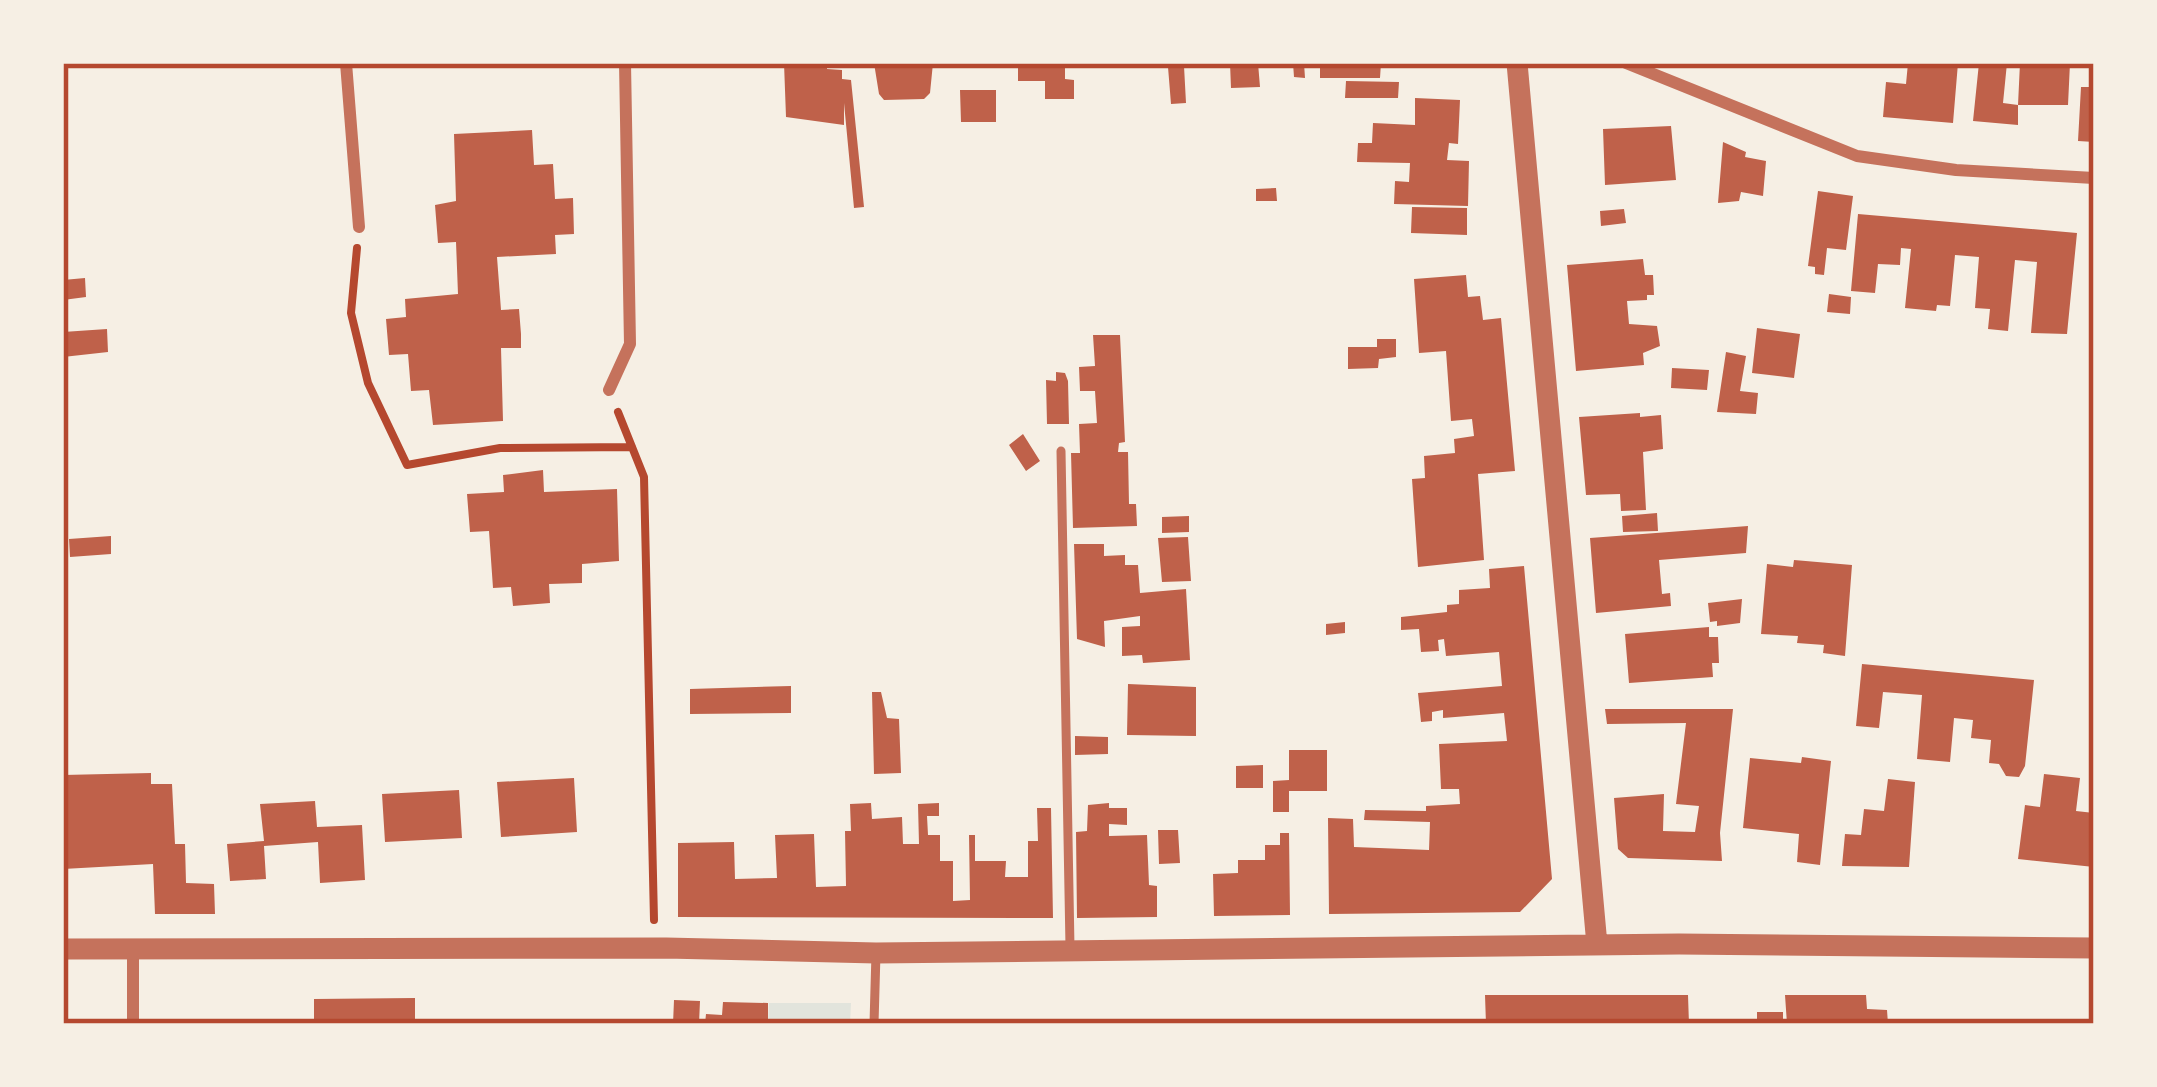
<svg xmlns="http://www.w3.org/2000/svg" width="2157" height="1087" viewBox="0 0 2157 1087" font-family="Roboto,sans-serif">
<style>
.green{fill:#e2e4dc}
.building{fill:#bf614a}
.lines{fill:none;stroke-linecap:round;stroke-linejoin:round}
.path{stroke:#b5482f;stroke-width:8}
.service{stroke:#c5725c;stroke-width:9}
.minor{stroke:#c5725c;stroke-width:12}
.tertiary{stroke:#c5725c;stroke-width:21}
.neatline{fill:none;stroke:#b5482f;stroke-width:4.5}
</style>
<rect width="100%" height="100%" fill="#f6efe4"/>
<!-- green -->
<path class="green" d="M769,1003H851L850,1024H768Z"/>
<!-- building -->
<path class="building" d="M784,63H827V69L842,70V79L851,80L864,207L854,208L844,103V125L786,117Z
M874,63H933L930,93L924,99L884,100L879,94Z
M1018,63H1065V79L1074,80V99H1045V81H1018Z
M1230,63H1258L1260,87L1231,88Z
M1293,63H1304L1305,78L1294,77Z
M1320,63H1381L1380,78H1320Z
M1908,63H1958L1953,123L1883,117L1886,82L1906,84Z
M1979,63H2007L2003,103L2018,105L2020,63H2070L2068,105H2018V125L1973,121Z
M1184,66L1186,103L1171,104L1168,67Z
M1346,81L1399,82L1398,98H1345Z
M2081,87H2094V142L2078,141Z
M960,90H996V122H961Z
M1415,98L1460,100L1458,144L1449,143L1447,160L1469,161L1468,206L1394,204L1395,181L1409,182L1410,163L1357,162L1358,143H1372L1373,123L1415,125Z
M1671,126L1676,180L1605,185L1603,129Z
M532,130L534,165L553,164L555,199L573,198L574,234L555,235L556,254L497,257L501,310L519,309L521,334V348H501L503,421L433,425L429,390L411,391L408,354L389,355L386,319L406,317L405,299L458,294L456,242L438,243L435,205L456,201L454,134Z
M1723,142L1746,152L1745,157L1766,161L1763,196L1741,192L1739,201L1718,203Z
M1276,188L1277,201H1256V189Z
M1818,191L1853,196L1846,250L1827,248L1824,275L1815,274V267L1808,266Z
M1412,207L1467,208V235L1411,233Z
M1624,209L1626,223L1601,226L1600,211Z
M1858,214L2077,233L2067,334L2031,333L2037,262L2015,260L2008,331L1988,329L1990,309L1975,308L1979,257L1955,255L1950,306L1937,305L1936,311L1905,308L1911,249L1901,248L1900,265L1878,264L1875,293L1851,291Z
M1643,259L1645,275H1653L1654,295H1647V300L1627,301L1629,324L1657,326L1660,346L1643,353L1644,365L1576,371L1567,265Z
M1466,275L1468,297L1480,296L1483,320L1501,318L1515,471L1478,474L1484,560L1418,567L1412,479L1425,478L1424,456L1455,453L1454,439L1474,436L1472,419L1451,421L1446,351L1419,353L1414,279Z
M85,278L86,297L63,300V280Z
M1829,294L1851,297L1850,314L1827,312Z
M1757,328L1800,334L1794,378L1752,373Z
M107,329L108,352L63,357V332Z
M1093,335H1120L1125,442L1119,443L1118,452H1128L1129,504H1136L1137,526L1073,528L1071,453H1080L1079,424L1097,423L1095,391H1080L1079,367L1095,366Z
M1377,339H1396V357L1379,359L1378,368L1348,369V347H1377Z
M1726,352L1746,356L1740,391L1758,393L1756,414L1717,412Z
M1672,368L1709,370L1707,390L1671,388Z
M1056,372L1065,373L1068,381L1069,424H1047L1046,380L1056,381Z
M1640,413V417L1661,415L1663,449L1643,452L1646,510L1621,511L1620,494L1586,495L1579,417Z
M1023,434L1040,461L1026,471L1009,445Z
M543,470L544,492L617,489L619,561L582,564V583L549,584L550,603L513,606L511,587L493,588L489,531L470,532L467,494L504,492L503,475Z
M1657,513L1658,531L1623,532L1622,516Z
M1189,516V532L1162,533V517Z
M1748,526L1746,553L1659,560L1662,594L1670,593L1671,606L1596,613L1590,538Z
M111,536V554L70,557L69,539Z
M1188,537L1191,581L1162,582L1158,538Z
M1074,544H1104V556L1125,555V565H1138L1140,593L1186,589L1190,660L1143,663L1142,655L1122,656V627L1140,626V616L1104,621L1105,647L1077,639Z
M1794,560L1852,565L1845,656L1823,653L1824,645L1797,643L1798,636L1761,634L1767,564L1793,567Z
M1524,566L1552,879L1520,912L1329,914L1328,818L1353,819L1354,847L1429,850L1430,822L1364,820L1365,810L1426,811V806L1460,804L1459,789H1441L1439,744L1507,741L1504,713L1443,718V710L1432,712V721L1421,722L1418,693L1502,686L1499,652L1446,656L1444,639L1438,640L1439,651L1421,652L1419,629L1401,630V617L1447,612V605L1459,604V590L1490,588L1489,569Z
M1742,599L1740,623L1717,626V621L1710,622L1708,603Z
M1345,622V633L1326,635V624Z
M1709,627V637H1718L1719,663H1712L1713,677L1629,683L1625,634Z
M1862,664L2034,680L2025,766L2019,777L2006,776L1999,764L1989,763L1991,740L1971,738L1973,720L1954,718L1950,762L1917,759L1922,695L1883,692L1879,728L1856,726Z
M1128,684L1196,687V736L1127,735Z
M791,686V713L690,714V689Z
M872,692H881L887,718L899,719L901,773L874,774Z
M1605,709H1733L1720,833L1722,861L1628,858L1618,849L1614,798L1664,794L1663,831L1695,832L1699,806L1676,804L1686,723L1607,724Z
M1075,736L1108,737V754L1075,755Z
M1289,750H1327V791H1289V812H1273V781L1289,780Z
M1802,757L1831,761L1820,865L1797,862L1799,834L1743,828L1750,758L1801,763Z
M1263,765V788H1236V766Z
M151,773V784H172L175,844H185L186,883L214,884L215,914H155L153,864L63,869V775Z
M2044,774L2080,778L2076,811L2094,813V867L2018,859L2025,805L2040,807Z
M574,778L577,832L501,837L497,782Z
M1888,779L1915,782L1909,867L1842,866L1845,834L1861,835L1864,809L1884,811Z
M459,790L462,838L385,842L382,794Z
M315,801L317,827L362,825L365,880L320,883L318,842L264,846L266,879L230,881L227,844L264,841L260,804Z
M871,803L872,819L902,817L903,844H919L918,804L939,803V816H927L928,835H940V861H953V901L970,900L969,835H975V861H1006L1005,877H1028V841H1038L1037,808H1051L1053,918L678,917V843L734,842L735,879L777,878L775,835L814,834L816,887L846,886L845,831H851L850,804Z
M1109,803V808H1127V825L1109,824V836L1147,835L1149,885L1157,886V917L1077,918L1076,832L1087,831L1088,805Z
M1158,830H1178L1180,863L1159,864Z
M1280,833H1289L1290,915L1214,916L1213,874L1238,873V860H1265V845H1280Z
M1485,995H1688L1689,1024H1486Z
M1785,995H1866L1867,1009L1887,1010L1888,1024H1787Z
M415,998V1024H314V999Z
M674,1000L700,1001L699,1024H673Z
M723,1002L768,1003V1024H705L706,1014L722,1015Z
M1757,1012H1783V1024H1757Z"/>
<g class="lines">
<!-- path -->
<path class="path" d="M357,248L351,313L368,383L407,465L500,448L632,447
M618,412L644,477L654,920"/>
<!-- service -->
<path class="service" d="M1061,451L1070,947
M874,1024L876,953"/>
<!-- minor -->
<path class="minor" d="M346,63L359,227
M1626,63L1857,156L1956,170L2094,178
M609,390L630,344L625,63
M133,1024V950"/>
<!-- tertiary -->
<path class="tertiary" d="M1517,63L1597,945
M63,949L666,948L876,953L1679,944L2094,948"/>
</g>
<!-- border -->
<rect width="2157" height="1087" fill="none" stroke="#f6efe4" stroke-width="132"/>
<rect x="66" y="66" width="2025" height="955" class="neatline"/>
</svg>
